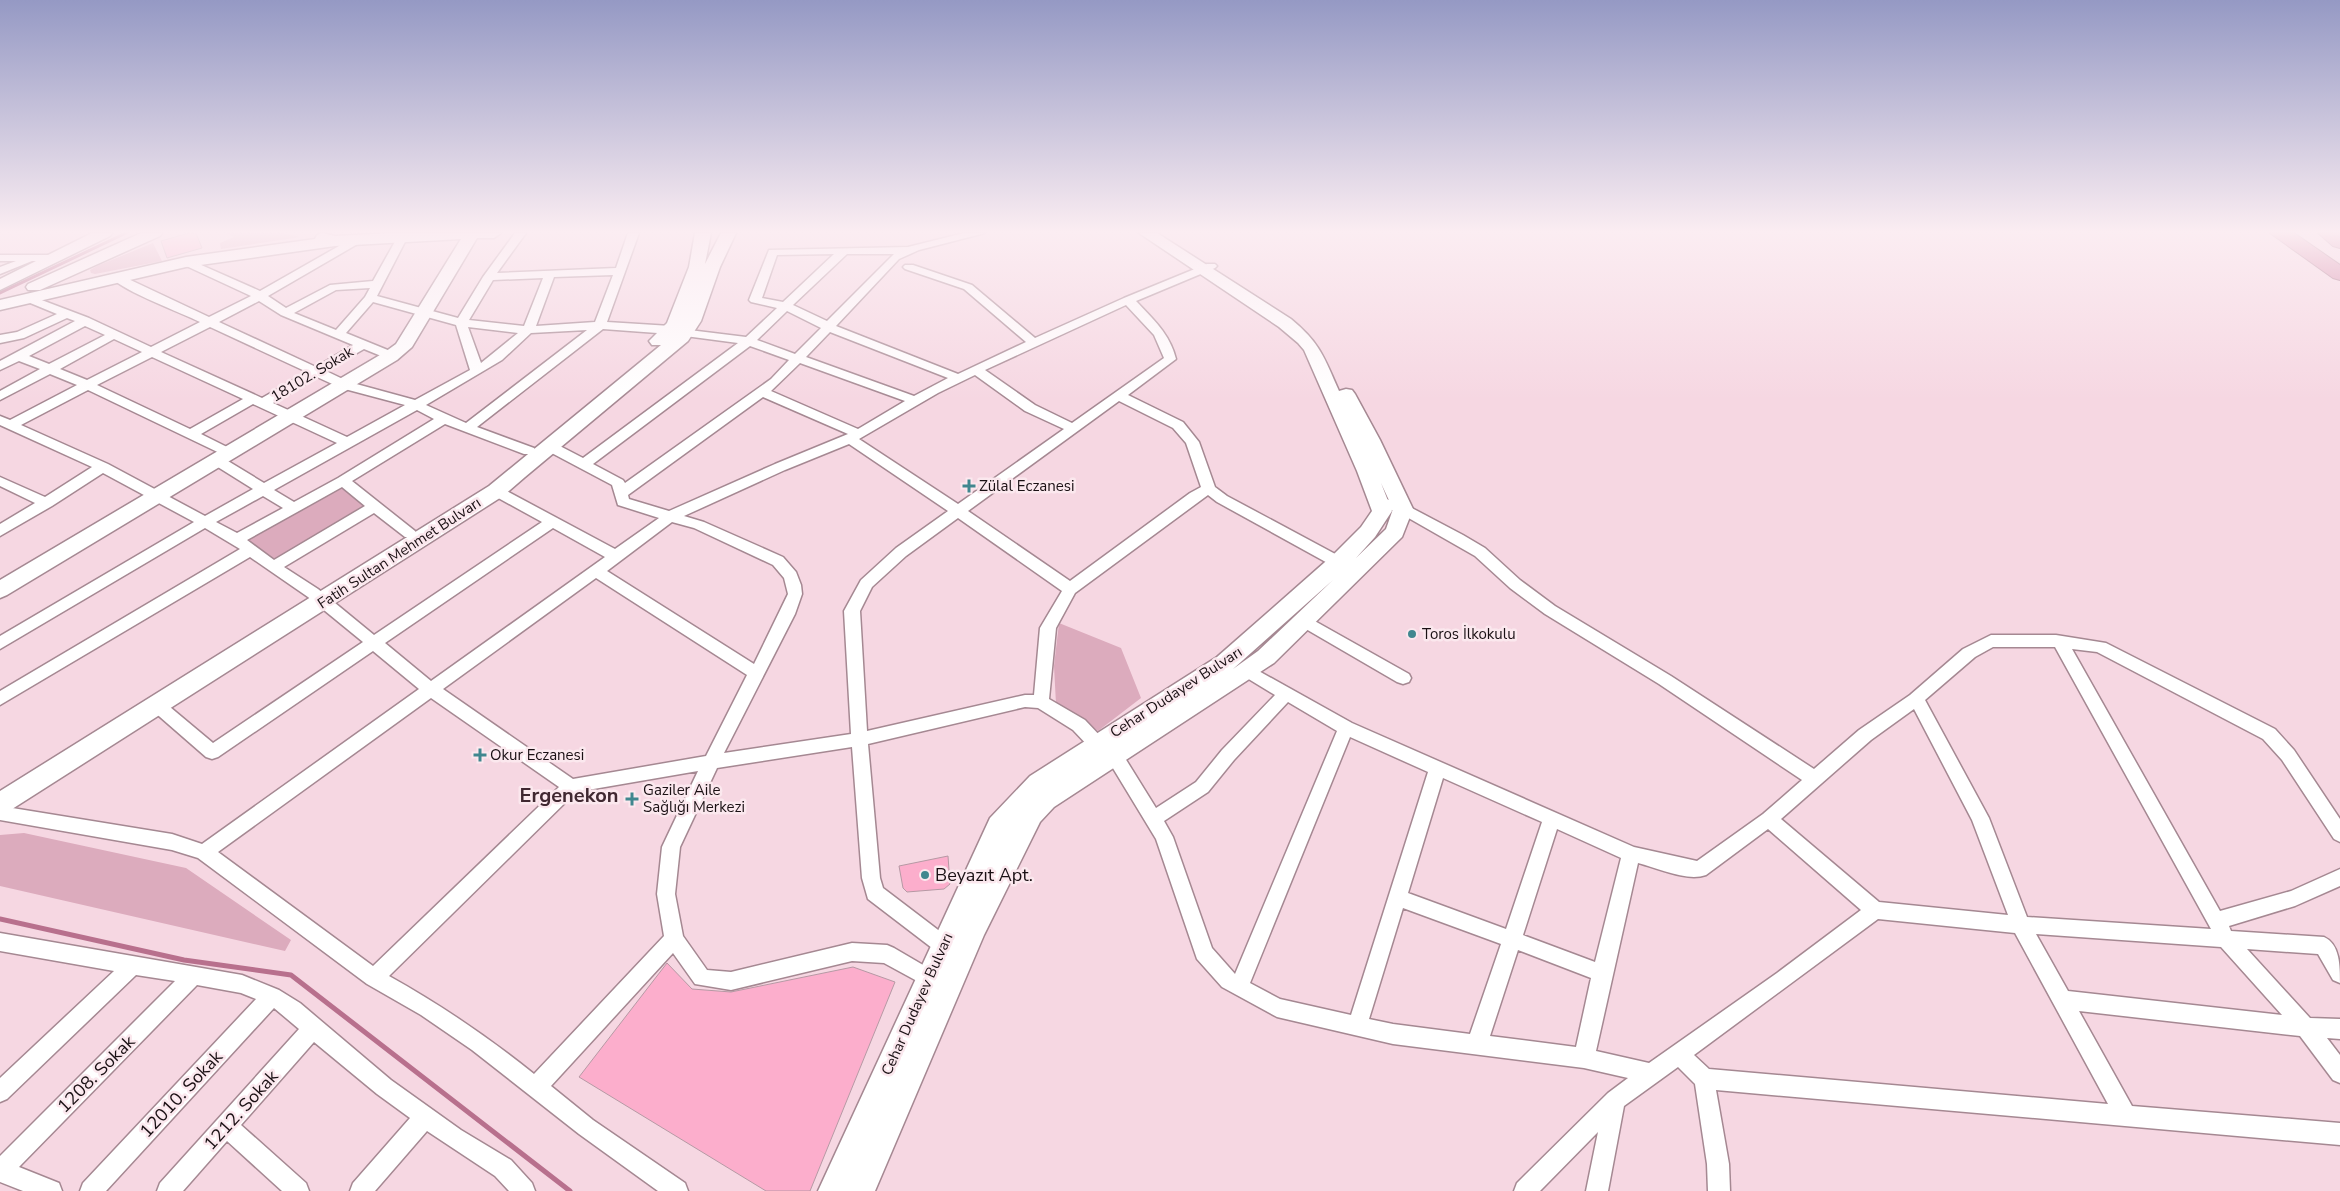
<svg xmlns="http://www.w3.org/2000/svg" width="2340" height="1191" viewBox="0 0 2340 1191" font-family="'Nunito Sans',sans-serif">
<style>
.green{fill:#dcabbd}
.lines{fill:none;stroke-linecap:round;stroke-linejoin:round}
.stream-far1{stroke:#b8708d;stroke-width:3}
.stream{stroke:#b8708d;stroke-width:5}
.building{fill:#fcaecc;stroke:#b699a4}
.street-casing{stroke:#a58892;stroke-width:3}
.secondary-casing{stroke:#a58892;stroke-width:3}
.highway-casing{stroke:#90556d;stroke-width:2}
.street{fill:#fff;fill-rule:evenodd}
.secondary{fill:#fff;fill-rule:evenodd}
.highway{fill:#cf7a9d;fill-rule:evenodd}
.poi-dot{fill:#40878f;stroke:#fbe8ee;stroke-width:2}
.labels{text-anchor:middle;stroke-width:5;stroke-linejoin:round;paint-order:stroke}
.street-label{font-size:15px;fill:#1a1014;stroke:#fbe8ee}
.poi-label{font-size:15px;fill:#1a1014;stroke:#fbe8ee;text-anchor:start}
.near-poi-label{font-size:18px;fill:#1a1014;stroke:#fbe8ee;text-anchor:start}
.near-street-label{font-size:18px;fill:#1a1014;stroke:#fbe8ee}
.district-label{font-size:20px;font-weight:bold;fill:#402831;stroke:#fbe8ee}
</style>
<rect width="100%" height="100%" fill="#f6d7e2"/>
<!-- green -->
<path class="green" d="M226,233H283L300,237L221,249L220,243L234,237Z
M153,243L162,261L95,274L91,273L90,270L97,266Z
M344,488L367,509L273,564L241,544L333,490Z
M1059,623L1121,648L1141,698L1098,731L1056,704L1054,666Z
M24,833L186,868L291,940L285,951L0,886V835Z"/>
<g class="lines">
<!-- stream-far1 -->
<path class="stream-far1" d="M0,293L126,233"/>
<!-- stream -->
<path class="stream" d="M0,919L184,960L291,975L570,1191"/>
</g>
<!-- building -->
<path class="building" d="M189,233H196L202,248L167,258L161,241Z
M948,856L950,884L944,889L907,892L903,888L899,866Z
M667,963L692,989L731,992L853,967L895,982L810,1191H766L579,1077Z"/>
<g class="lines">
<defs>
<path id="street" d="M515,233H526L497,273L616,268L628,233H639L607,322L671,326L677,330L671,334L603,329L477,427L534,448L536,451L534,454H524L445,424L352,481L415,531L417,534L415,537H405L374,513L284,567L318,589L374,635L542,522L491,494L489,491L491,488H501L615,549L659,518L618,505L612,485L546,450L544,447L546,444H556L583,458L738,343L685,336L679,332L681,329L746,337L777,308L751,302L749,300L769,250L908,247L964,233H985L919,250L899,259L836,326L958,374L1026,342L964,289L905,269L903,267L905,265H913L972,285L1035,338L1124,298L1207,264H1215L1217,266L1215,268L1136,301C1153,319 1170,334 1176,359L1128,395L1183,422L1199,442L1215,487L1227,496L1352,563L1354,567L1352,571H1342L1217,502L1208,495L1075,593L1056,628L1049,699L1085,720L1103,739L1120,750L1156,808L1196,782L1222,750L1275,695L1242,675L1240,671L1242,667L1248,665L1352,723L1634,847L1697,861L1763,814L1802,780L1659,684L1545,614L1510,588L1475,556L1398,512L1375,505L1373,502L1380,497L1408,506L1463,535L1485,548L1520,580L1555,606L1671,676L1814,769L1859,730L1910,695L1963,649L1991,635H2056L2106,643L2275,729L2294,750L2340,819V842L2334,839L2282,760L2263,739L2097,652L2072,649L2220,911L2291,891L2340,869V886L2295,906L2229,926L2231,931L2324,937C2340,944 2340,966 2340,983L2333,980L2318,954L2247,949L2310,1018L2340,1019V1039L2327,1038L2340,1055V1083L2333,1080L2300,1036L2079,1011L2132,1106L2340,1123V1145L1716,1090L1729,1164L1730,1191H1708L1707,1164L1695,1084L1678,1067L1624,1106L1608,1191H1586L1598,1132L1540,1191H1514L1517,1183L1608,1093L1628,1078L1584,1068L1393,1044L1277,1017L1222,987L1197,959L1156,839L1108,760L1091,749L1073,730L1038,708L1025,707L868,744L880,878L883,888L950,939L952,945L950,951L943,954L936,951L868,899L862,878L852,747L717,768L680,847L675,894L683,936L707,970L731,972L852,943L887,945L894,948L935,972L938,978L935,984L928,987L884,963L852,961L731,990L695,984L673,953L551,1086L593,1120L685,1183L688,1191H658L579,1134L472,1050L421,1015L367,984L198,858L172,850L0,820V806L172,834L202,844L419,689L373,651L218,757L212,759L206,757L152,710L150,706L152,702L158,700L164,702L213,743L363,642L308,597L250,557L0,705V691L240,549L205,528L0,649V636L194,522L103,473L52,506L0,536V524L35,503L0,486V477L45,497L92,467L0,425V416L10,420L77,385L50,374L0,400V391L40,369L19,361L0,370V361L75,321L67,318L24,338L0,343V335L17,332L57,314L23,300L21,298L23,296H31L89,318L151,347L200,322C182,313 123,291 112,278L114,276H122L209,317L251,296L182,264L180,262L182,260H190L260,291L353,238H361V242L268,296L286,308L330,285L373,281L397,238L402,235L407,238L377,296L458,318L483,277ZM834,254L783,302L762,298L777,255ZM847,254H894L827,321L793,305ZM613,275L595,322L536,326L554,277ZM543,278L524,326L469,320L493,280ZM370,288L365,297L336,330L294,313L336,290ZM259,301L281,315L353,345L316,367L219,322ZM373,302L456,325L470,370L415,400L349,382L326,371L364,349L391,360L397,356L395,353L346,333ZM1126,305L1154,335L1164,358L1072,423L1035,405L985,370ZM787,311L821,328L795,354L757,340ZM85,326L105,335L49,364L29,356ZM210,327L307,372L262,398L161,352ZM468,327L518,333L481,363ZM587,330L466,423L426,405L502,360L531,333ZM830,332L948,378L914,396L806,357ZM114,339L142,352L87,380L60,369ZM750,346L789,360L771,379L625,483L623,480L593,464ZM152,357L243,399L190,429L97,385ZM800,363L905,401L858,429L771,391ZM975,375L1025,411L1064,429L958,504L859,439L938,393ZM317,377L341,388L405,405L347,437L273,403ZM88,390L230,458L235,457L237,454L235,451L201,434L253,404L337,443L264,483L223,458H213L211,461L213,464L253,489L205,516L108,464L21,425ZM763,397L848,434L775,464L669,511L629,499L628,495ZM1119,401L1173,428L1186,443L1201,487L1190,493L1070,581L968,511ZM417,410L434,419L338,478L294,502L274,490ZM849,444L948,511L896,548L861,580L844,611L851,734L724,753L795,614L802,594L801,585L796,572L783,557L704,522L684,516L785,470ZM342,487L365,506L274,560L247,540ZM263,496L283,508L237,533L216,522ZM958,518L1062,591L1040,628L1034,695H1025L867,731L860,611L872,587L906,556ZM672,522L694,528L773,565L784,578L788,594L754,664L607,571ZM553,528L605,557L431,681L385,643ZM596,578L747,675L706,756L573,779L443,689ZM1993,647H2055L2211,929L2027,917L1989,818L1925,700L1975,657ZM431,698L559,787L373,966L218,852ZM1288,702L1337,731L1235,974L1212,948L1173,837L1164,821L1208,792L1234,760ZM1914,709L1972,820L2008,915L1879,902L1781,819L1871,740ZM1350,737L1428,772L1351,1015L1280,999L1250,983ZM698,771L662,847L657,894L664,936L534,1074C488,1037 441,1005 389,976L576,792ZM1443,778L1542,822L1506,929L1408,893ZM1557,829L1621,858L1595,962L1523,935ZM1768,829L1861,910L1777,973L1649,1063L1596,1051L1638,863C1658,868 1687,882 1706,875ZM1403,908L1501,944L1470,1034L1393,1024L1369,1019ZM1878,919L2015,933L2108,1104L1709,1069L1694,1055ZM2036,934L2221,947L2282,1015L2068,991ZM1518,950L1591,978L1576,1047L1490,1036Z
M0,255H55L61,258L55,261H32L0,274V267L16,261H0Z
M1304,615L1409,674L1411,678L1409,682L1403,684L1397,682L1299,625L1296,621L1299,617Z
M0,933L242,975L279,990L300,1003L391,1080L461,1130L511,1160L532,1183L535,1191H509L495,1176L427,1131L375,1191H350L353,1183L410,1118L377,1094L314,1042L241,1125L306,1183L309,1191H282L227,1141L183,1191H157L160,1183L299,1029L274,1008L106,1191H80L83,1183L256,999L241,993L197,985L19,1167L59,1183L62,1191H23L0,1182V1156L175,981L136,975L7,1099L0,1102V1078L114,971L0,951Z"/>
<path id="secondary" d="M92,233H112L110,236L0,290V279Z
M141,233H162L160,236L40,290H28L26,287L28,284Z
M322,233L335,236L393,233H501L494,238H477L412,347L397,360L7,595L0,598V580L385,352L396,344L461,239L335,246L186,267L0,310V300L186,257L315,239L317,235Z
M695,233H711L705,264L721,233H736L720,267L701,321L688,341L525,477L503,496L9,811L0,814V791L489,486L661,345H652L649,341L667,323L689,267Z
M1139,233H1157L1291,319C1320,343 1324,357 1339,391L1346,389L1352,390L1355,394L1380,440L1413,509L1402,537L1274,663L1054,807L1040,822L984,935L875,1191H818L990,818L1030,776L1217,657L1333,555L1361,527L1372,511L1357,471L1304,350L1298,343L1279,327ZM1381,483L1393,509L1386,529L1356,558L1375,537L1392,511ZM1333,580L1258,651L1233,669Z"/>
<path id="highway" d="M2270,233H2294L2340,265V280L2333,278Z
M2318,233H2340V248L2333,246Z"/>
</defs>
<!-- street casing -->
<use href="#street" class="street-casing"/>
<!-- secondary casing -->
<use href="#secondary" class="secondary-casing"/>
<!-- highway casing -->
<use href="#highway" class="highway-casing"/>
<!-- street -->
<use href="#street" class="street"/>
<!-- secondary -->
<use href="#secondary" class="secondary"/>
<!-- highway -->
<use href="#highway" class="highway"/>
</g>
<!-- sky -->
<linearGradient id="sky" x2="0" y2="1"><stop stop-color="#9599c4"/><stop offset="0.58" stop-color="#fbedf2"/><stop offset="1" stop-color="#fbedf2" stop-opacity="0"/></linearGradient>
<rect width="2340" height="400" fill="url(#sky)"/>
<!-- markers -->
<g class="poi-dot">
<path d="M966.5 478.5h5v5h5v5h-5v5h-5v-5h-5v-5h5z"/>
<circle cx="1412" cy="634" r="5"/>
<path d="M477.5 747.5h5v5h5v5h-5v5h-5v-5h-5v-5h5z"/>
<path d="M629.5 791.5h5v5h5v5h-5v5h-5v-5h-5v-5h5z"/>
<circle cx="925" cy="875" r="5"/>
</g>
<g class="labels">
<!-- street labels -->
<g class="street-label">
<text transform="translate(312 374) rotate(-31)" y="5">18102. Sokak</text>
<text transform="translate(399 553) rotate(-33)" y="5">Fatih Sultan Mehmet Bulvarı</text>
<text transform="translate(1176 692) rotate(-33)" y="5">Cehar Dudayev Bulvarı</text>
<text transform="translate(917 1004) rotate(-66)" y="5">Cehar Dudayev Bulvarı</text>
</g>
<!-- poi labels -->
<g class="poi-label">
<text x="979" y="491">Zülal Eczanesi</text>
<text x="1422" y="639">Toros İlkokulu</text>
<text x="490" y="760">Okur Eczanesi</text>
<text x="643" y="795">Gaziler Aile<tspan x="643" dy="17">Sağlığı Merkezi</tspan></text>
</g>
<!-- near-poi labels -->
<g class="near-poi-label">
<text x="935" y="881">Beyazıt Apt.</text>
</g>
<!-- near-street labels -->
<g class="near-street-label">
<text transform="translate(96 1074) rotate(-45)" y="6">1208. Sokak</text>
<text transform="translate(181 1094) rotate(-47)" y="6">12010. Sokak</text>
<text transform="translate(241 1110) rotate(-48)" y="6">1212. Sokak</text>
</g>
<!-- district labels -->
<g class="district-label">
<text x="569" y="802">Ergenekon</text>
</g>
</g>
</svg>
